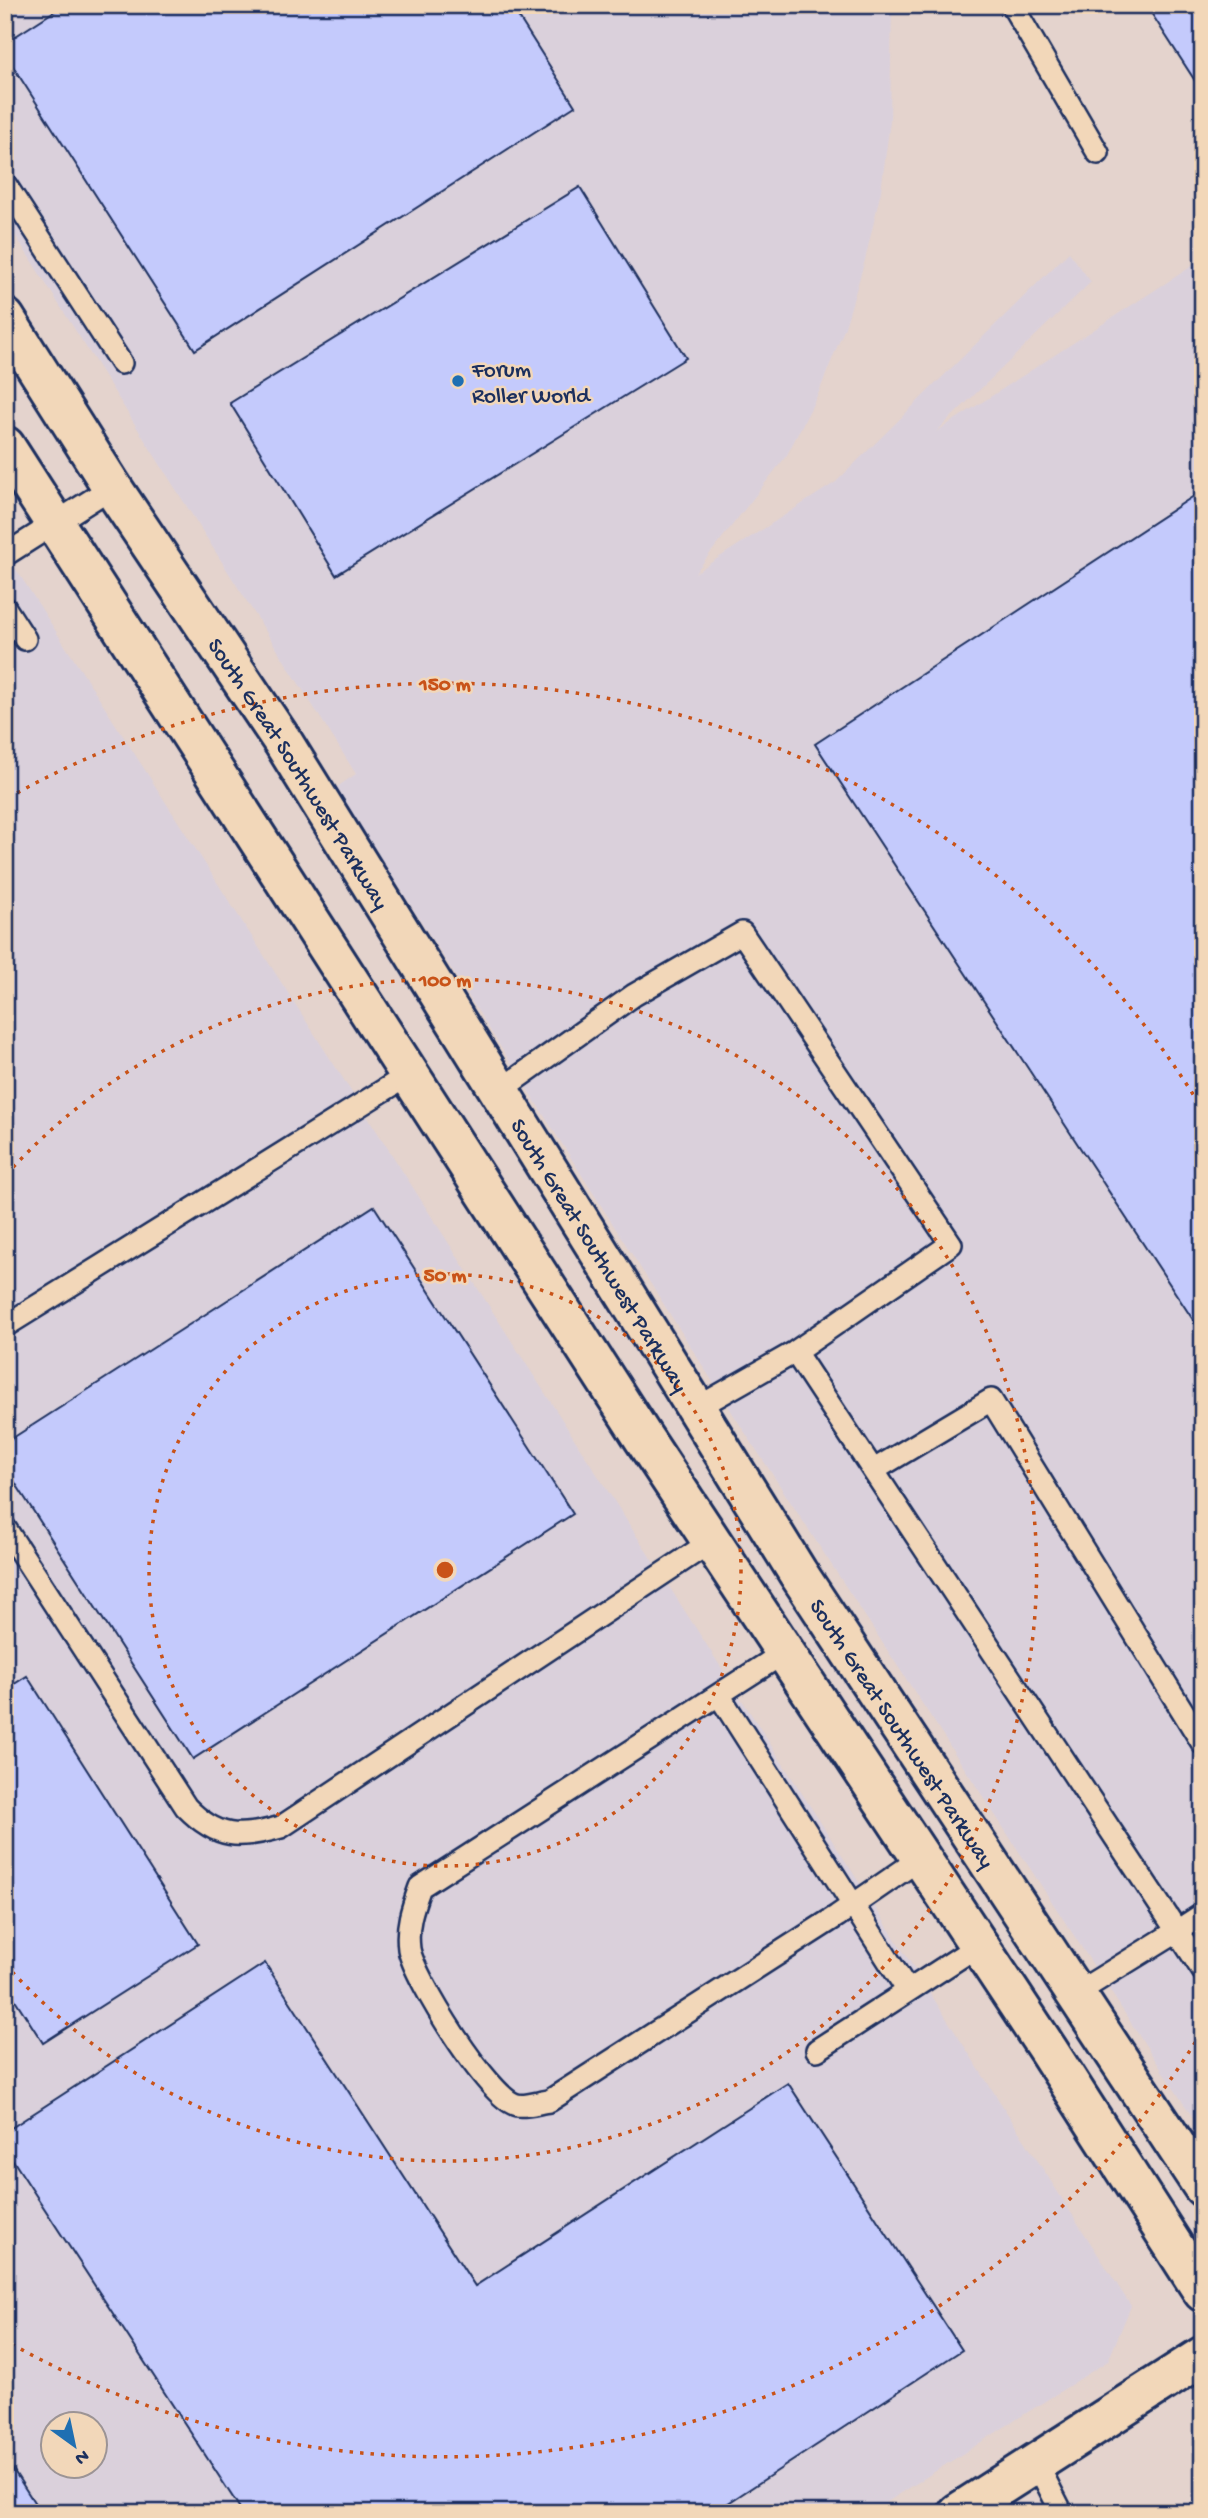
<svg xmlns="http://www.w3.org/2000/svg" width="1208" height="2518" viewBox="0 0 1208 2518" font-family="'Gochi Hand',sans-serif">
<style>
.built{fill:#dad0db;fill-rule:evenodd}
.building{fill:#c4cafc;stroke:#1b2f5e;stroke-width:2}
.lines{fill:none;stroke-linecap:round;stroke-linejoin:round}
.lane-casing{stroke:#1b2f5e;stroke-width:26}
.secondary-casing{stroke:#1b2f5e;stroke-width:44}
.lane{stroke:#f2d7b9;stroke-width:21}
.secondary{stroke:#f2d7b9;stroke-width:38}
.ring{fill:none;stroke:#c95318;stroke-width:3.5;stroke-dasharray:3.5 7}
.poi-dot{fill:#1f6fb2;stroke:#f2d7b9;stroke-width:2.5}
.labels{text-anchor:middle;stroke-width:5;stroke-linejoin:round;paint-order:stroke}
.poi-label{font-size:23px;fill:#1b2f5e;stroke:#f2d7b9;text-anchor:start}
.street-label{font-size:23px;fill:#1b2f5e;stroke:#f2d7b9}
.centre{fill:#c95318;stroke:#f2d7b9;stroke-width:3.5}
.ring-label{font-size:21px;text-anchor:middle;font-weight:bold;fill:#c95318;stroke:#f2d7b9;stroke-width:5;stroke-linejoin:round;paint-order:stroke}
</style>
<rect width="100%" height="100%" fill="#e4d3cd"/>
<filter id="ink" filterUnits="userSpaceOnUse"><feTurbulence type="fractalNoise" baseFrequency=".0143" numOctaves="2"/><feDisplacementMap in="SourceGraphic" scale="14" xChannelSelector="R" yChannelSelector="G"/><feConvolveMatrix kernelMatrix="1 2 1 2 8 2 1 2 1" color-interpolation-filters="sRGB"/></filter>
<g filter="url(#ink)">
<!-- built -->
<path class="built" d="M5,5H892L890,121L881,191L865,260L845,327L819,392L787,455L695,573L836,482L1069,252L1091,282L936,432L1203,259V2133L744,1431L372,844L337,787L356,774L5,219Z
M5,552L1131,2306L1108,2361L870,2513H5ZM52,2424H94V2466H52Z"/>
<!-- building -->
<path class="building" d="M64,5H511L575,106L195,350L5,54V43Z
M1146,5H1203V93Z
M580,187L686,358L336,575L230,403Z
M1203,490V1335L815,744Z
M374,1206L573,1514L193,1759L5,1467V1443Z
M27,1676L198,1944L43,2043L5,1984V1690Z
M265,1963L475,2286L788,2083L962,2350L713,2513H243L5,2148V2132Z
M5,2457L41,2513H5Z"/>
<g class="lines">
<defs>
<path id="lane" d="M1012,5L1098,153
M5,184L121,363
M5,555L112,487
M5,608L25,639
M499,1091L634,995L742,933L951,1244L795,1352L695,1409
M5,1326L410,1074
M795,1352L1177,1931L1075,1994
M874,1470L991,1400L1203,1744
M5,1528L186,1807C217,1839 240,1839 281,1827L712,1541
M785,1652L420,1887C412,1909 406,1926 409,1949C414,1978 489,2099 517,2105C525,2107 540,2102 549,2101L837,1916L921,1858
M719,1695L908,1991
M1203,1914L1177,1931L1203,1971
M817,2050L979,1945
M1036,2462L1062,2513"/>
<g id="secondary">
<path id="s1" d="M5,318L112,487L283,742L798,1573L1203,2187"/>
<path d="M5,446L644,1439L1048,2050L1203,2292"/>
<path d="M958,2513L1203,2356"/>
</g>
</defs>
<!-- lane casing -->
<use href="#lane" class="lane-casing"/>
<!-- secondary casing -->
<use href="#secondary" class="secondary-casing"/>
<!-- lane -->
<use href="#lane" class="lane"/>
<!-- secondary -->
<use href="#secondary" class="secondary"/>
</g>
</g>
<!-- distance rings -->
<g class="ring">
<circle cx="445" cy="1570" r="296"/>
<path d="M6 1175A591 591 0 1 1 6 1965"/>
<path d="M1201 2033A887 887 0 0 1 8 2342M8 798A887 887 0 0 1 1201 1107"/>
</g>
<!-- markers -->
<circle class="poi-dot" cx="458" cy="381" r="7"/>
<g class="labels">
<!-- poi labels -->
<g class="poi-label">
<text x="472" y="376">Forum<tspan x="472" dy="26">Roller World</tspan></text>
</g>
<!-- street labels -->
<g class="street-label">
<text dy="8" stroke="none"><textPath href="#s1" startOffset="542">South Great Southwest Parkway</textPath></text>
<text dy="8" stroke="none"><textPath href="#s1" startOffset="1110">South Great Southwest Parkway</textPath></text>
<text dy="8" stroke="none"><textPath href="#s1" startOffset="1676">South Great Southwest Parkway</textPath></text>
</g>
</g>
<circle cx="445" cy="1570" r="10" class="centre"/>
<g class="ring-label">
<text x="445" y="690">150 m</text>
<text x="445" y="986">100 m</text>
<text x="445" y="1281">50 m</text>
</g>
<!-- margin -->
<rect width="1208" height="2518" fill="none" stroke="#f2d7b9" stroke-width="28"/>
<rect x="14" y="14" width="1180" height="2490" fill="none" stroke="#1b2f5e" stroke-width="2.5" filter="url(#ink)"/>
<!-- north arrow -->
<g transform="translate(74 2445) rotate(147)"><circle r="33" fill="#f2d7b9" stroke="#9c9495" stroke-width="2"/>
<path d="M0-5L12 26L0 18L-12 26Z" fill="#1f6fb2"/>
<text y="-10" font-size="19" font-weight="bold" text-anchor="middle" fill="#1b2f5e">N</text>
</g>
</svg>
